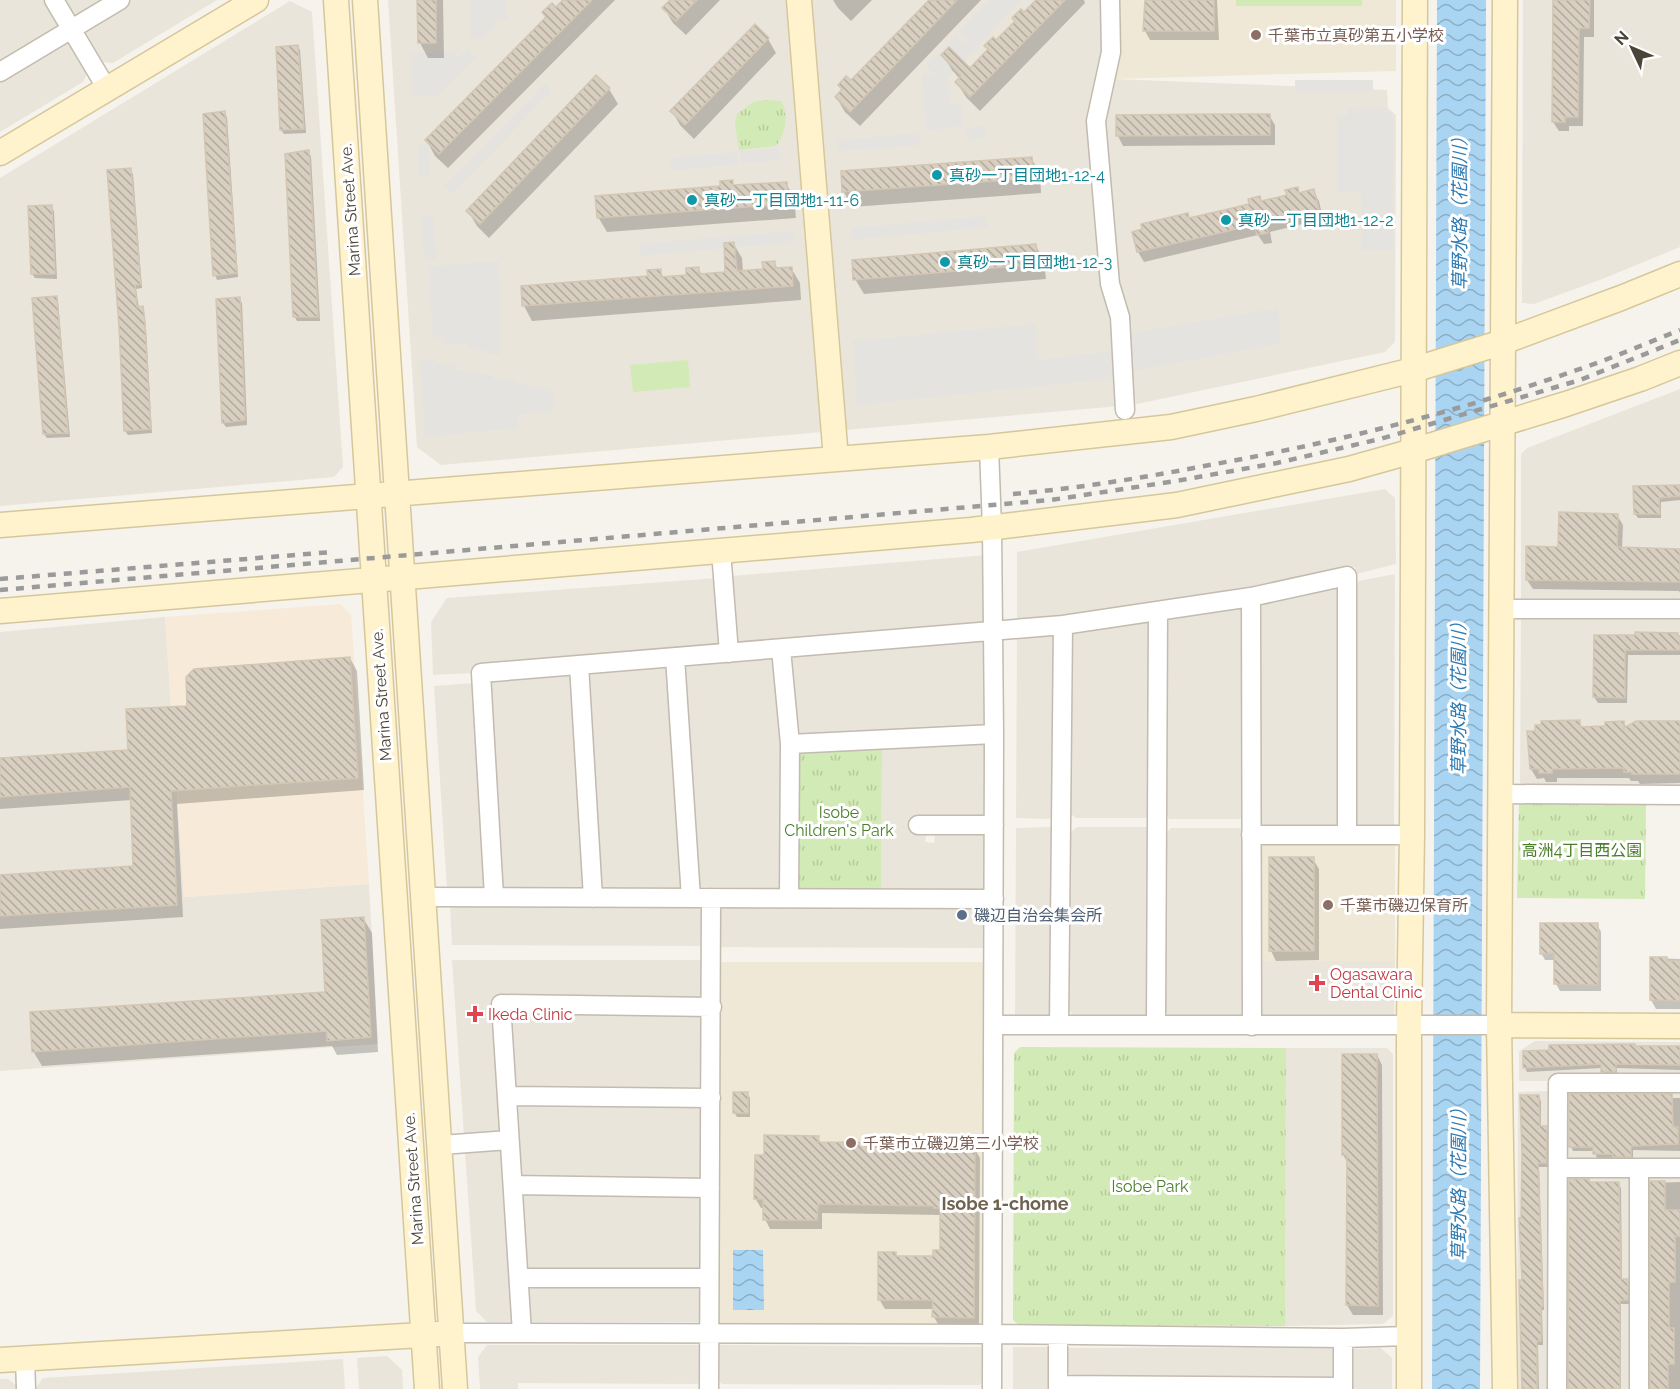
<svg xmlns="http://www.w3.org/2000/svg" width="1680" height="1389" viewBox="0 0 1680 1389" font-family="Raleway,'Noto Sans JP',sans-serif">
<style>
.residential{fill:#eae5da}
.commercial{fill:#f7ead8}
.education{fill:#efe8d6}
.park{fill:url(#park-tufts)}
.pitch{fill:#d2eab5}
.parking{fill:#e5e3e0}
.water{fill:url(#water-waves)}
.shadow{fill:#0003}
.building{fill:url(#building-back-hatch);stroke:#d3c7b4;stroke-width:1.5}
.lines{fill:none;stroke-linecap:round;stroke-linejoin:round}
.street-casing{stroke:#c2bbae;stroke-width:21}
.secondary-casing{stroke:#d6c79b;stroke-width:27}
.street{stroke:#fff;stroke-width:18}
.secondary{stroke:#fff3cd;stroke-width:24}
.rail{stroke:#9a9a9a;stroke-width:4.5;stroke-dasharray:8 8;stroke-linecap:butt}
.education-dot{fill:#8d6e63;stroke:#fff;stroke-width:2}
.culture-dot{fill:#0f9aa8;stroke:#fff;stroke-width:2}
.service-dot{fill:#5c6f8a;stroke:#fff;stroke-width:2}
.health-dot{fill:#e0444e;stroke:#fff;stroke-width:2}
.labels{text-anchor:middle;stroke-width:6;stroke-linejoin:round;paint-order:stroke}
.education-label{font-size:16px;fill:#785e54;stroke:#fff;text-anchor:start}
.culture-label{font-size:16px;fill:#0d838f;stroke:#fff;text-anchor:start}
.street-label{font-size:16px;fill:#4b4439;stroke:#fff}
.park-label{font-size:16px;fill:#4a7f2a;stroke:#fff}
.service-label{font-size:16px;fill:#4e5e75;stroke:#fff;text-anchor:start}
.health-label{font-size:16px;fill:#be3a42;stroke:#fff;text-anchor:start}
.water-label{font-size:18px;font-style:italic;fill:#2e7ab2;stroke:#fff}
.neighbourhood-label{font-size:18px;font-weight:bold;fill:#6e6250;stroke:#fff}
</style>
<defs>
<pattern id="park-tufts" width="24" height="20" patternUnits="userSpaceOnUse" patternTransform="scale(1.5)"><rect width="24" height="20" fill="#d2eab5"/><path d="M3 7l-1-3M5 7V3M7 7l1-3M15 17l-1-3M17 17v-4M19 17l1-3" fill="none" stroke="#b6ca9c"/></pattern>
<pattern id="water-waves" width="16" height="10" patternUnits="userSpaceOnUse" patternTransform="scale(1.5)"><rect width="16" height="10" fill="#a9d4f2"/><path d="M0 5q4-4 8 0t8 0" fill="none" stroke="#8caec5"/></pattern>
<pattern id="building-back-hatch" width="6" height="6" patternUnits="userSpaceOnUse" patternTransform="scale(1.5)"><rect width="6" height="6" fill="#d8cfc1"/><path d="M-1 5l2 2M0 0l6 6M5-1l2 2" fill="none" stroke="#b1aa9e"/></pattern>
</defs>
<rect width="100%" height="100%" fill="#f6f3ec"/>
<!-- residential -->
<path class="residential" d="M0,0H47L60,21L59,29L0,64Z
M63,0H107L78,18L72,15Z
M132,0H217L113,63L103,62L86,33L88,26Z
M388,0H1111L1114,79L1387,90L1388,108L1396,115L1395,342L1385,352L1132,405L441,465L417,447Z
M1523,0H1680V247L1605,278L1534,304L1522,303Z
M290,1L312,12L343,467L334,477L0,506V178Z
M63,43L70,44L88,72L83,82L0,132V81Z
M1680,389V601L1521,600V454L1527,448Z
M1385,489L1395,498L1396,564L1356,574L1355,567L1125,609L1017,622V552Z
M987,555L988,616L982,624L743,644L736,639L731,576Z
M1395,574L1394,828L1359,827L1355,823V585L1359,581Z
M717,578L722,641L717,647L473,666V673L433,675L431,622L447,598Z
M1333,587L1341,590L1340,824L1335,828H1266L1260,822L1262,606L1268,601Z
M1241,604L1247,611L1246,814L1240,819H1169L1165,812V623L1172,617Z
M165,617L184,897L369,884L378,1044L0,1071V632Z
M1521,617H1680V786L1520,785Z
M1146,622L1151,627V813L1145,818H1076L1071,814L1070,636L1076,630Z
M1051,634L1056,640V812L1049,819L1016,818L1017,637Z
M983,639L988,644V720L982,727L803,737L796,731L791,660L796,654Z
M769,656L776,662L783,745L782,884L776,891H704L698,886L683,669L688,663Z
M663,665L669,671L684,885L678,890H606L600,883L586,677L592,671Z
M565,672L572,679L586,884L581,890L509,891L502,885L489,685L495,678Z
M474,683L487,885L482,889H447L434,686Z
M981,741L987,747L988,812L981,818L921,830L926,836L925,842L934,843L935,835L942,829L981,830L987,836L986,886L980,892L881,891L882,750Z
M1050,827L1056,834L1054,1010L1049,1016H1015L1016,828Z
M1077,827H1146L1151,833L1150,1012L1144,1017H1076L1069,1011L1071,832Z
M1171,828H1240L1245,835L1244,1012L1239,1017H1171L1165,1012L1166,833Z
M450,905H700L705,911L706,942L701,946L452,945Z
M725,905L980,906L986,912L987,944L983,948L720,947V911Z
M452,960H701L705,963L704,992L699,998L494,999L502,1128L497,1133L464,1136Z
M1260,961H1395L1394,1017H1265L1259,1012Z
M515,1012L698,1013L705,1018V1082L699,1087L520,1090L513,1084L509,1019Z
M1535,1041L1680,1042V1075H1553L1552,1081H1519V1051Z
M1286,1048H1387L1393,1054V1316L1383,1324L1285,1326Z
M1572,1089H1680V1161H1573L1566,1156L1565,1096Z
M1551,1091L1552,1389H1517L1518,1092Z
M698,1103L705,1110L704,1173L697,1180L525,1179L520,1174L515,1111L522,1104Z
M498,1148L504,1155L515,1322H487L476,1311L465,1151Z
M1653,1175H1680V1389H1646L1647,1182Z
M1572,1176H1626L1632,1180V1389H1565L1566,1180Z
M526,1193L698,1194L704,1200V1263L698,1270H532L526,1265L522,1199Z
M534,1284L697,1285L704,1290L703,1322H530L528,1290Z
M487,1345H703L704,1378L697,1384L518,1383V1389H480L478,1357Z
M717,1345L985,1347L984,1380L979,1385L722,1384L716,1379Z
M1013,1347H1052V1389H1013Z
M1338,1347L1339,1374L1333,1379L1073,1377L1067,1372L1068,1348Z
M1381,1348L1392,1358V1389H1352L1353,1349Z
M387,1356L402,1370L403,1389H359L357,1358Z
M343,1359L345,1389H35L43,1378Z
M0,1379H8L17,1386V1389H0Z"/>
<!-- commercial -->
<path class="commercial" d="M340,604L351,614L369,884L184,897L165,617Z"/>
<!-- education -->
<path class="education" d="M1116,0H1396V71L1114,79Z
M1265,842L1395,843V961H1260L1261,848Z
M722,962H982L985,965L983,1321L979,1324H721L717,1321L719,965Z"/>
<!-- park -->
<path class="park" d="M768,100L781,101C789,115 786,133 776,146L739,150L735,123L737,114L753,102Z
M882,750L881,891L802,893L797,888L796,756L802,751Z
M1519,801L1646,802L1645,899L1517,898Z
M1020,1047L1286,1048L1285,1326L1019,1325L1013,1320L1014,1053Z"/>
<!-- pitch -->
<path class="pitch" d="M1236,0H1362V6H1236Z
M688,360L690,387L633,392L630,365Z"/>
<!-- parking -->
<path class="parking" d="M470,0H506L507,19L495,20L496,25L484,39H471Z
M989,0H1021L948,77L949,104L961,103L963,126L926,131L922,75L934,74L926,66L956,35L964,43L968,40L959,31Z
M468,49L477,57L438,96L413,97L411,54L456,51V59Z
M1295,80H1373V92H1295Z
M544,84L552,91L452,194L444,186Z
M1385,108L1393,117V250H1361V193L1337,192V115H1347V109Z
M985,126L986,138L967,140L966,128Z
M919,133L920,145L839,151L838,140Z
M428,144L430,176L419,177L417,145Z
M779,148L780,160L741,163L740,151Z
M737,152L738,164L671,171L670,158Z
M421,216H433L436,259H424Z
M986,216L987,227L852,240L851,228Z
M795,231V242L640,256L639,244Z
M499,261L500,354L493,355L480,349H469L468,343L445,345L443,336L433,338L428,266Z
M1278,308L1281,343L1128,372L1125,334Z
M1035,324L1037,360L1116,351L1117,378L857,405L853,341Z
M431,359L444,365L455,364L456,370L493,375L494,380H517V383L529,384L530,388H546L554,391V411L519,414L518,428L425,437L420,361Z"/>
<!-- water -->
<path class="water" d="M1437,0H1486L1480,1389H1432Z
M733,1250H763L764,1310H733Z"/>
<!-- shadow -->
<path class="shadow" d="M419,0H443L444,58H428L420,43Z
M565,0H615L448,168L435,156L427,141Z
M672,0H720L686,35L673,23L664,8Z
M833,0H872L851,21L838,8Z
M931,0H981L860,126L845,112L836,97Z
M1038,0H1084L1085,3L980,111L966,97L957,83L960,79L952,70L943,55L970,70L988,50L986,46L996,42Z
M1146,0H1217L1219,40H1150L1145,31Z
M1555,0H1594V37H1584L1583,126H1569V131H1559L1553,122Z
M768,39L776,53L694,139L680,125L672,111Z
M298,46L300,50L306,133L284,134L281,130L278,49Z
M609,89L618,104L489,238L477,226L468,211Z
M224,113L227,117L238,277L217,280L215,275Z
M1269,115L1275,125V145L1123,146L1118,136Z
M308,152L311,156L320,321H297L294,316Z
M1031,158L1040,173L1041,193L852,207L844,192Z
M130,170L133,174L142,288L136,289L139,308H142L144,312L146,329L152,433L128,435L125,431L120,327Z
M732,182L735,187L786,183L794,198L796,218L607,232L598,217L722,188Z
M1297,189L1300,194L1313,191L1319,201L1323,219L1270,232L1272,243L1264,244L1258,235L1144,262L1138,252L1134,233L1251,205L1259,198L1262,203L1288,196Z
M51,207L54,211L57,279L35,278L32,274Z
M733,243L742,258L743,272L764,271L774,262L778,269L791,268L800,283L801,300L532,321L524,306L650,278L660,271L664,278L688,276L698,268L702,275L727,273Z
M1036,246L1044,261L1046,279L864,294L855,279Z
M56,297L58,302L70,437L47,438L44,434Z
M239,299L242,303L247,425L226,427L223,423Z
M1635,487H1680V500L1661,502V518H1638L1635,514Z
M1617,515L1623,525L1622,549L1680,550V593L1679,591L1533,589L1527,580L1560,548Z
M1677,634L1680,637V655H1628L1627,703H1598L1594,697L1595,636Z
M350,658L357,671L364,790L177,804L183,917L0,929V877L135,867L132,800L0,809V759L130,751L189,707Z
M1579,722L1583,728H1606L1624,723L1627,728L1680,723V783L1640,784L1638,781H1631L1629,778H1557V782H1546L1544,778L1537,779L1531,769L1536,732Z
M1313,859L1319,869V960L1276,961L1271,951Z
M363,918L372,933L378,1052L337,1055L332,1046L42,1066L33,1051L326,993Z
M1597,924L1601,932V991H1560L1556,984V960H1545L1541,953Z
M1652,958L1680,959V1009H1656L1651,1000Z
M1635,1048H1680V1070L1617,1068V1075H1605L1602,1068L1527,1072L1525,1068L1524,1052Z
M1377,1055L1382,1065L1383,1315H1353L1347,1305L1348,1163L1343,1155Z
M747,1093L750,1098V1117H737L734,1112Z
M1538,1096L1541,1101V1128H1546L1548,1132V1167H1539L1544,1310H1542L1543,1345H1538L1539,1389H1523V1220Z
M1571,1096H1671L1673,1098H1680V1151L1633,1150V1161H1617L1616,1158H1597L1594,1151H1573L1571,1147Z
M818,1138L821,1143L931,1145L933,1148H974L980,1158L979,1327L939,1326L934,1317V1309H885L879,1299L895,1254L897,1257L934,1258L941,1252L940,1215L822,1213V1229H770L765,1219V1208H761L755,1198L766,1157Z
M1680,1182V1389H1651L1652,1183Z
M1590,1184H1618L1621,1188L1622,1280H1627L1629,1285V1304H1621V1389H1570Z"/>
<!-- building -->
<path class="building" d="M417,0H436V43H418Z
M563,0H592L439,154L425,140L546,17L542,12L552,3L556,7Z
M670,0H697L676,21L662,8Z
M929,0H957L850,112L835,97L842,89L838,85L846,76L851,80Z
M1036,0H1065L970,97L955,82L961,76L941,55L949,47L970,68L988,49L984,46L993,37L996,40L1015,21L1012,18L1021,9L1024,12Z
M1145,0H1214V31H1143Z
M1553,0H1590L1589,28H1579L1578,117H1565V122H1552Z
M755,24L769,38L685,125L670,111Z
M298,45L304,129L280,130L276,47Z
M596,75L610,88L480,224L466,211Z
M225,111L237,273L213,276L203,114Z
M1215,114H1270V135L1116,136V115Z
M309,150L318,317H293L285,154Z
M1032,157L1034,178L842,192L841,171Z
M131,168L141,284L135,285L137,307L143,306L145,323L151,429L124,431L119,327L107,170Z
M733,180V185L787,182L788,204L597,218L595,196L720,186V181Z
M1298,187L1299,193L1314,189L1319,210L1266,222L1268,233L1257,235L1254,225L1137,252L1132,232L1142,229L1141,224L1188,213L1189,218L1224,210L1249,204L1248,199L1260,196L1261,201L1287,195L1285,190Z
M52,205L55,274H31L28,206Z
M734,242L737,271L763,269L762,262L775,261V268L792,267L793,286L522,306L521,286L648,276L647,270L661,269V277L686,275V268L699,267V274L725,272L724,243Z
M1036,244L1038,264L853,280L852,260Z
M57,296L68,433L43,434L32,298Z
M240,297L245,420L222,423L216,299Z
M1680,485V496L1659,498L1660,514H1634L1633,486Z
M1559,512L1618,514L1617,547L1680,549V582L1526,580V546L1558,547Z
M1635,632L1678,633V636H1680V650H1625V698L1593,697L1594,635H1635Z
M350,657L358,778L171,791L177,905L0,916V875L133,866L130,787L0,797V758L128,750L126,709L187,706L186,677L194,669Z
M1580,720V727L1605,726V722L1624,721V728L1636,721H1680V774H1632L1633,772H1624V768L1552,769V773H1539V769H1530L1527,731H1535V725H1541V721Z
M1269,857H1314V951H1269Z
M364,917L371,1037L327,1041V1031L32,1052L30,1012L325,992L321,920Z
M1540,923H1598V985L1554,984V953L1540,954Z
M1650,957H1667V961H1680V1001L1650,1000Z
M1635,1044V1046H1680V1065L1616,1064V1072H1601V1064L1523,1068V1051L1549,1050V1045Z
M1342,1054H1377L1378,1306L1346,1305L1347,1155H1342Z
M733,1092H748V1113H733Z
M1569,1094H1672L1673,1127H1678V1144L1631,1146V1157H1613V1154H1593V1147H1569Z
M1520,1095H1539L1540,1126H1547L1546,1163H1538L1543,1306H1541V1341H1537V1389H1522L1519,1280H1522L1519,1218H1521L1522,1154Z
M764,1135L819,1136L818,1142L932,1143V1147H975L974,1318L932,1317L933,1300H878V1252H896V1256H933V1250H940V1208H934V1206L818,1204L817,1220H763V1199H754L755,1155H764Z
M1569,1179H1589V1182H1619L1621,1279H1628V1300H1620V1389H1568Z
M1650,1181H1665V1210H1680V1236H1675V1282H1669V1328H1674V1364H1668V1389H1650Z"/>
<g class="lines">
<defs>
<path id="street" d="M54,0L107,89
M1110,0L1111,52L1096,121L1110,284L1120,317L1125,410
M0,72L120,0
M989,447L992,528L994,734L992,1389
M721,551L729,653
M1251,597L1252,1026
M1502,609H1680
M781,649L790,744L789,898
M675,657L691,898
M579,665L593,898
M790,744L994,734
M1502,794L1680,795
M918,825H994
M1251,835H1412
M423,897L994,899
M494,897L481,673L1063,625L1251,597L1347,576V835
M993,1025H1499
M1059,1025L1063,625
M1156,1025L1158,612
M507,1096L711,1098
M441,1145L509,1140
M1558,1168H1680
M513,1185L710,1188
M519,1278H709
M452,1333L992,1334L1343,1338L1408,1336
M522,1333L501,1004L712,1007
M25,1358L26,1389
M1058,1385L1343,1387
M709,1389L711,898
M1058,1389V1335
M1343,1389V1338
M1557,1389L1558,1083H1680
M1639,1389V1168"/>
<path id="secondary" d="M336,0L427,1389
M365,0L455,1389
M799,0L836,459
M1505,0L1499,1025L1505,1389
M0,153L256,0
M0,525L989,447L1171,427L1256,409L1413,370L1503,342L1621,298L1680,274
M0,611L971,530L1177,505L1349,469L1413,451L1566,404L1640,379L1680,363
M1499,1025L1680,1026
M0,1360L438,1334
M1409,1389V1024L1412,835L1415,0"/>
</defs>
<!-- street casing -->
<use href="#street" class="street-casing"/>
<!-- secondary casing -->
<use href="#secondary" class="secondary-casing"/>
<!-- street -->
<use href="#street" class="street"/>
<!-- secondary -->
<use href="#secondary" class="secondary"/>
<!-- rail -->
<path class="rail" d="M1013,494C1081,488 1148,477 1215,464C1337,442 1457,412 1574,371C1610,359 1645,344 1680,330
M0,579L332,552
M0,590L1051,500L1176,481L1277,463L1380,439L1580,380L1680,340"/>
</g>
<!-- markers -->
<g class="education-dot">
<circle cx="1256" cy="35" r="6"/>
<circle cx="1328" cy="905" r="6"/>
<circle cx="851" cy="1143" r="6"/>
</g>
<g class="culture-dot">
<circle cx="937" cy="175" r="6"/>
<circle cx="692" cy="200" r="6"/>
<circle cx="1226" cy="220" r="6"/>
<circle cx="945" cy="262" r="6"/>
</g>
<circle class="service-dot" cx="962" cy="915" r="6"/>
<g class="health-dot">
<path d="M1314 974h6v6h6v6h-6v6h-6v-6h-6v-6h6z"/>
<path d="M472 1005h6v6h6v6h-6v6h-6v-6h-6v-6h6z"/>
</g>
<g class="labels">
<!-- education labels -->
<g class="education-label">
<text x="1268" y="41">千葉市立真砂第五小学校</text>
<text x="1340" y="911">千葉市磯辺保育所</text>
<text x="863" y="1149">千葉市立磯辺第三小学校</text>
</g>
<!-- culture labels -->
<g class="culture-label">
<text x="949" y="181">真砂一丁目団地1-12-4</text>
<text x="704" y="206">真砂一丁目団地1-11-6</text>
<text x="1238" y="226">真砂一丁目団地1-12-2</text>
<text x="957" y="268">真砂一丁目団地1-12-3</text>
</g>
<!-- street labels -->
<g class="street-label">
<text transform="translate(350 210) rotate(-94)" y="6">Marina Street Ave.</text>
<text transform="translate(381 695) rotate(-94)" y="6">Marina Street Ave.</text>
<text transform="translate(413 1179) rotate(-94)" y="6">Marina Street Ave.</text>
</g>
<!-- park labels -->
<g class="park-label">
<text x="839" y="818">Isobe<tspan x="839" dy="18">Children's Park</tspan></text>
<text x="1582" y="856">高洲4丁目西公園</text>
<text x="1150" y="1192">Isobe Park</text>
</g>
<!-- service labels -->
<g class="service-label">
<text x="974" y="921">磯辺自治会集会所</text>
</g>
<!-- health labels -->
<g class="health-label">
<text x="1330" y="980">Ogasawara<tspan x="1330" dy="18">Dental Clinic</tspan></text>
<text x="488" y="1020">Ikeda Clinic</text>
</g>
<!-- water labels -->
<g class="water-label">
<text transform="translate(1460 209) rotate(-90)" y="6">草野水路（花園川）</text>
<text transform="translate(1459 694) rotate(-90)" y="6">草野水路（花園川）</text>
<text transform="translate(1459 1180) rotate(-90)" y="6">草野水路（花園川）</text>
</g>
<!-- neighbourhood labels -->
<g class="neighbourhood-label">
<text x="1005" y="1210">Isobe 1-chome</text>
</g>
</g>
<!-- north arrow -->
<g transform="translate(1632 48) rotate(314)" stroke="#ffffff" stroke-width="4.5" paint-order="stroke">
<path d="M0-4.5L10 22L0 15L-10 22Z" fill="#4b4439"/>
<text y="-9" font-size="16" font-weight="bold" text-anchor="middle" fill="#4b4439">N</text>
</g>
</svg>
